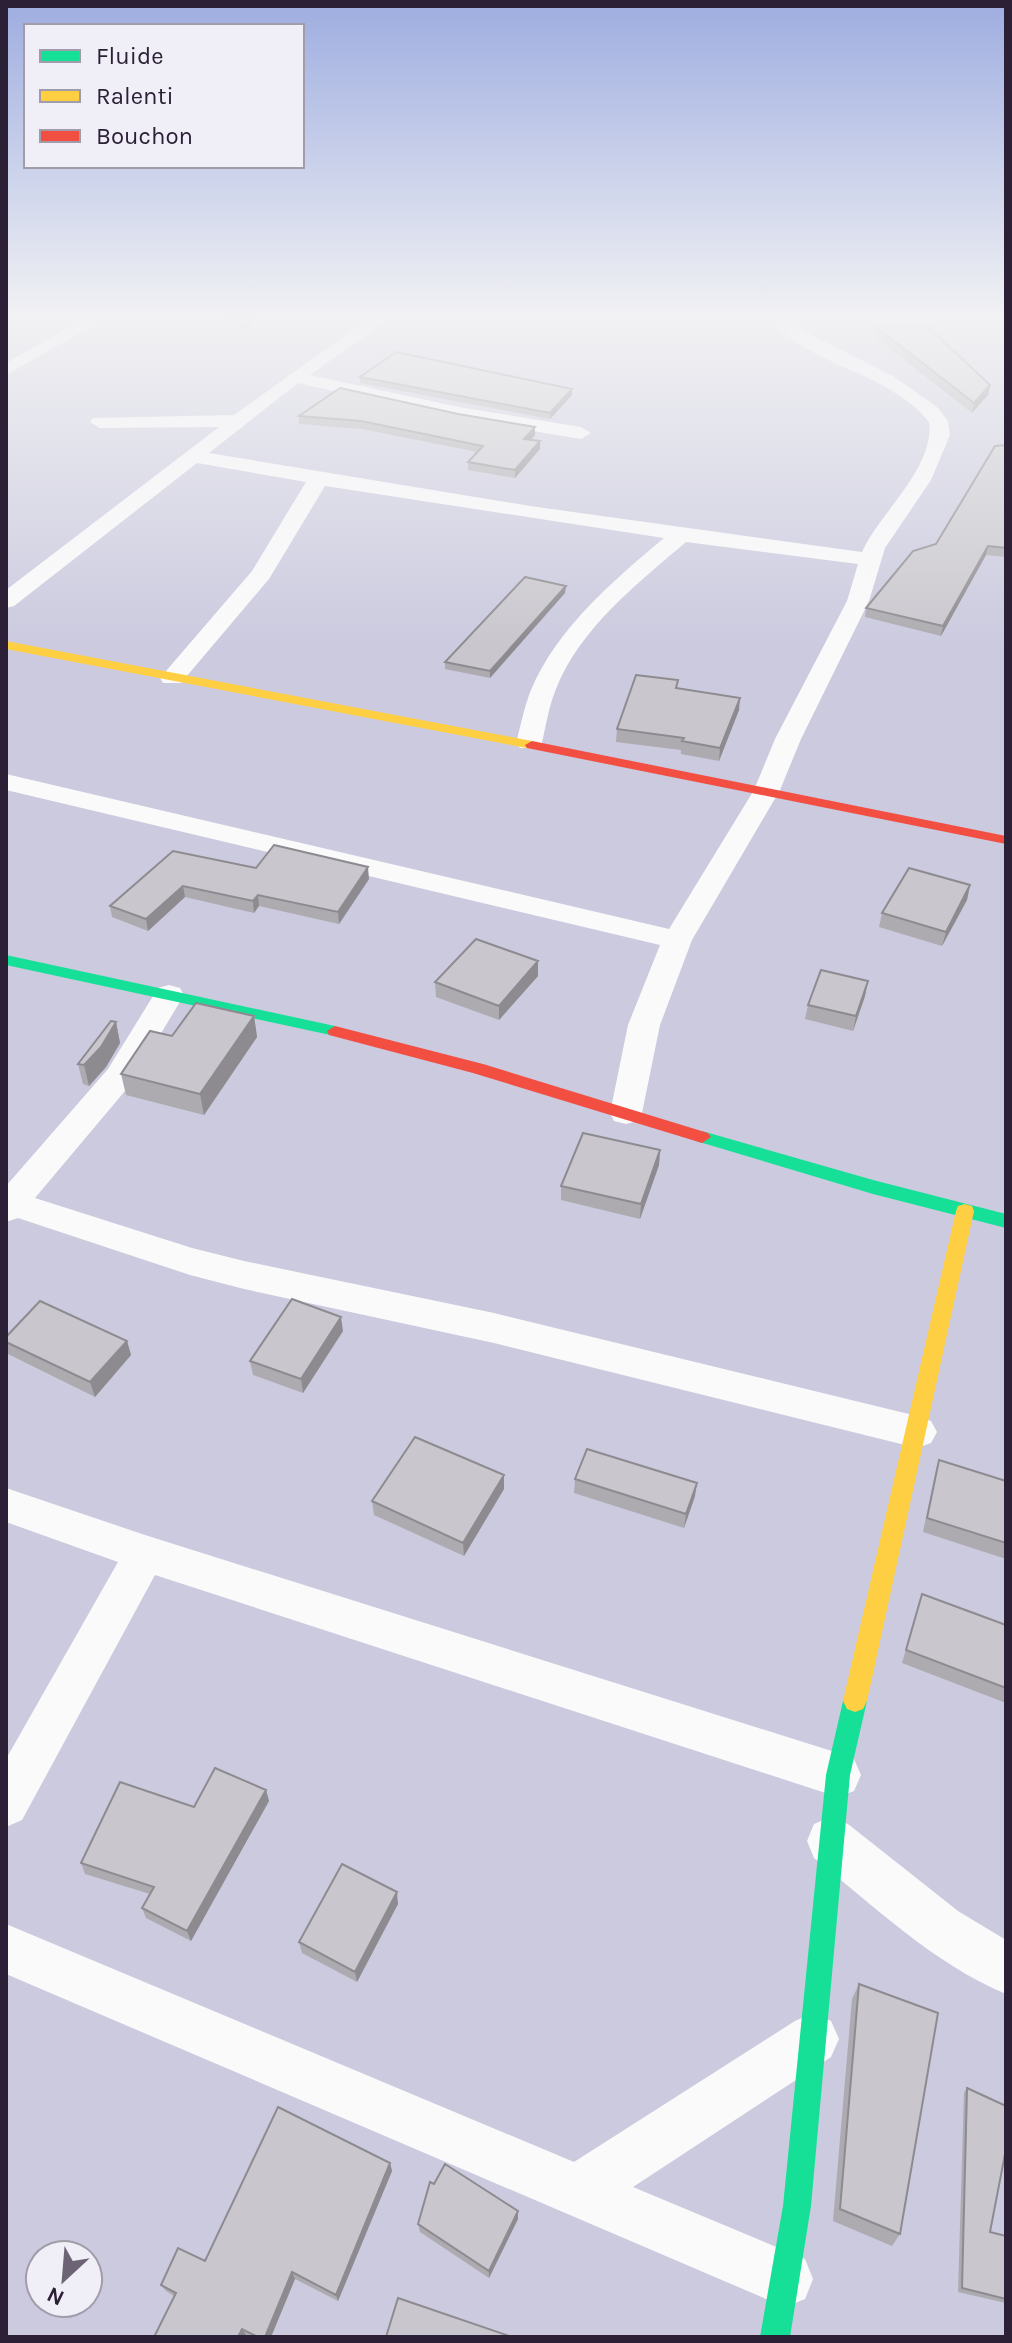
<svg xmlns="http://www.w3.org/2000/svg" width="1012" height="2343" viewBox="0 0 1012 2343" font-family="Karla,sans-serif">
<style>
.green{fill:#cbcadf;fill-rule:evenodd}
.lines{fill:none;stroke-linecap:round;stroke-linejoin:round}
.street{fill:#fbfafb;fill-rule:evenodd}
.fast{fill:#16e098;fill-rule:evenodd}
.slow{fill:#ffcf43;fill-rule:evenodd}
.jam{fill:#f24e42;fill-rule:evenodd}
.wall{fill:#adabb0}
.shaded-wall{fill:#8d8b90}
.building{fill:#c9c7cd;stroke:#8d8b90;stroke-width:2}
</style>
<rect width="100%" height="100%" fill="#e2e1e6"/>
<!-- green -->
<path class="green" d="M6,319H1006V2337H6ZM40,2255H88V2303H40Z"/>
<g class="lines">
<!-- street -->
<path class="street" d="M83,319H104L6,375V363Z
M368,319H388L310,375L459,407L581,427L591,433L581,439L459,419L298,383L209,453L530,506L862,552C880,512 935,468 929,422C889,371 811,368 771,319H790L808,333L893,376L937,407L948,421L950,435L931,480L885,548L869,601L801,739L780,790L692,940L660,1025L642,1113L638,1121L626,1124L614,1121L610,1113L628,1025L660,945L6,790V774L669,929L754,790L775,739L847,601L858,564L686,542C638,583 580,628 556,689C549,706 546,725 542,743L538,748H520L516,743C521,725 524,707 531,690C557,628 614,580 664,538L325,486L269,579L181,683H163L160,678L252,571L306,482L197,463L14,606L6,608V590L219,427L100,428L90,422L93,418L234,415Z
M169,985L180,988L184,995L130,1085L35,1198L192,1248L244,1261L494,1313L917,1416L931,1421L937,1432L931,1443L917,1448L494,1343L244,1289L190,1275L18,1218L6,1222V1186L108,1069L158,988Z
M6,1488L145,1535L838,1753L854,1759L861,1775L854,1791L838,1797L155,1575L22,1820L6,1827V1759L118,1562L6,1522Z
M831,1817L848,1824L958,1911L1006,1940V1994C934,1964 874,1906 814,1858L807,1841L814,1824Z
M6,1924L574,2162L795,2021L813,2013L831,2021L839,2039L831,2057L633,2187L805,2259L813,2279L805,2299L785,2307L6,1974Z"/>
<!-- fast -->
<path class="fast" d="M6,955L335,1026L343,1031L335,1036L6,965Z
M702,1131L873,1180L1006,1214V1228L873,1194L696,1141L693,1137L696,1133Z
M855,1690L863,1693L867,1701L850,1775L811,2206L790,2337H760L783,2206L826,1775L843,1701L847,1693Z"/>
<!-- slow -->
<path class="slow" d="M6,641L532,741L539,745L532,749L6,649Z
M965,1204L972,1206L974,1211L867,1701L863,1709L855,1712L847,1709L843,1701L956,1211L958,1206Z"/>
<!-- jam -->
<path class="jam" d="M532,741L1006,836V844L527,748L525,745Z
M335,1026L483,1064L708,1133L711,1137L702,1143L473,1073L329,1035L327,1031Z"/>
</g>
<!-- wall -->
<path class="wall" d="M182,319H262L244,330Z
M876,327L990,385L988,395L972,413L875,337Z
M360,377L572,389V395L550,419L360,383Z
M299,416L535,435L531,440L540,449L515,478L468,470V462L477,452L362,429L299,424Z
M1006,445V557L986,555L941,636L865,617L866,608L936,544Z
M565,593L490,678L445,669V662Z
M678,688L739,710L719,761L681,754V750L616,742L617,729Z
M173,851L256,868L369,879L339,924L259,906L254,913L185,897L148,931L112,917L110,906Z
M970,885L967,900L942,946L879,927L882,913Z
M538,976L499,1020L436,997L435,982Z
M868,981L865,996L853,1031L805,1019L808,1005Z
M254,1016L257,1037L204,1115L126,1095L121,1074L172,1036Z
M116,1022L120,1043L106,1067L89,1086L83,1084L78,1064Z
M660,1150L659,1165L640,1219L561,1200V1186Z
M343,1331L303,1393L253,1375L250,1361Z
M6,1337L127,1341L131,1355L95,1397L8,1354L6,1349Z
M939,1460L1006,1481V1559L923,1532L935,1474Z
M504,1475V1489L464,1556L374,1515L372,1501Z
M575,1479L695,1496L684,1528L574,1493Z
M922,1594L1006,1625V1703L902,1663Z
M266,1790L269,1801L191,1941L146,1918L142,1908L150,1894L85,1874L81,1863L194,1807Z
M398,1904L357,1982L302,1953L299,1942Z
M859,1984L900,2234L892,2246L833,2221L852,1999Z
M967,2088L990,2232L1006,2236V2303L958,2292L964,2093Z
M390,2163L392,2171L338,2301L295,2279L271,2337H250L246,2335L245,2337H154L174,2296L166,2291L161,2285Z
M518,2211V2219L489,2278L420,2232L418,2224Z"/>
<!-- shaded-wall -->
<path class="shaded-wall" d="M247,319H262L244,330L243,322Z
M990,385L988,395L972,413L974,403Z
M572,389V395L550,419V413Z
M535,427V435L524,447V439Z
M540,441V449L515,478V470Z
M988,546L986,555L941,636L943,626Z
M566,586L565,593L490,678V671Z
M740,698L739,710L719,761L720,748Z
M368,867L369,879L339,924L338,912Z
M970,885L967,900L942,946L946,932Z
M183,886L185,897L148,931L146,919Z
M258,895L259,906L254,913L253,901Z
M538,961V976L499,1020V1006Z
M868,981L865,996L853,1031L856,1016Z
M254,1016L257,1037L204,1115L200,1094Z
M116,1022L120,1043L106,1067L89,1086L84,1065Z
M660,1150L659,1165L640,1219L641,1204Z
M341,1317L343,1331L303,1393L301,1379Z
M127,1341L131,1355L95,1397L90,1382Z
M504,1475V1489L464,1556L463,1543Z
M697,1483L695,1496L684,1528L686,1514Z
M266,1790L269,1801L191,1941L187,1931Z
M397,1892L398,1904L357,1982L355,1972Z
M390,2163L392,2171L338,2301L336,2295Z
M518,2211V2219L489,2278V2271Z
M292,2272L295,2279L271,2337H265Z
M242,2329L246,2335L245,2337H238Z"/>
<!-- building -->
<path class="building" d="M227,319H247L243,322Z
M927,326L990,385L974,403L876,327Z
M396,352L572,389L550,413L360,377Z
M340,388L458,414L535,427L524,439L540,441L515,470L468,462L483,446L361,421L299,416Z
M1006,445V548L988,546L943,626L866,608L913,551L936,544L995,446Z
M525,577L566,586L490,671L445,662Z
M636,675L678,680L676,688L740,698L720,748L682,741L684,738L617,729Z
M274,845L368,867L338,912L258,895L253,901L183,886L146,919L110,906L173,851L256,868Z
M909,868L970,885L946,932L882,913Z
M476,939L538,961L499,1006L435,982Z
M821,970L868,981L856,1016L808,1005Z
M196,1003L254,1016L200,1094L121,1074L150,1031L172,1036Z
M111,1021L116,1022L101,1047L84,1065L78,1064Z
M583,1133L660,1150L641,1204L561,1186Z
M292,1299L341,1317L301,1379L250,1361Z
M40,1301L127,1341L90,1382L6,1342V1337Z
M415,1437L504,1475L463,1543L372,1501Z
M587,1449L697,1483L686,1514L575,1479Z
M939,1460L1006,1481V1543L927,1518Z
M922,1594L1006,1625V1688L906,1650Z
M215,1768L266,1790L187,1931L142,1908L154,1887L81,1863L120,1782L194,1807Z
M342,1864L397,1892L355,1972L299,1942Z
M859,1984L938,2013L900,2234L840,2209Z
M967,2088L1006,2106V2149L990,2232L1006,2236V2299L962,2288Z
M278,2107L390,2163L336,2295L292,2272L265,2337H258L242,2329L238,2337H154L176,2293L161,2285L178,2248L205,2261Z
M445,2164L518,2211L489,2271L418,2224L430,2182L434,2184Z
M398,2298L512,2337H386Z"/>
<!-- sky -->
<linearGradient id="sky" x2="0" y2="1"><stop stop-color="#9eade0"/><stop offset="0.49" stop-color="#f2f2f4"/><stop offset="1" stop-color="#f2f2f4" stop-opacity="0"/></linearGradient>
<rect width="1012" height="647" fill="url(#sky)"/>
<!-- border -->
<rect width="1012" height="2343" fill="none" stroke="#2c2037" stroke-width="16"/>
<!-- legend -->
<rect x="24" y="24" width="280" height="144" fill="#f0eef6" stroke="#a29caa" stroke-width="2"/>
<rect x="40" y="50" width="40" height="12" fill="#16e098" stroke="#a29caa" stroke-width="2"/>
<text x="96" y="64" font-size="24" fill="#2c2037">Fluide</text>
<rect x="40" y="90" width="40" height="12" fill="#ffcf43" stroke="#a29caa" stroke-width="2"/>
<text x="96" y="104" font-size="24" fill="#2c2037">Ralenti</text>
<rect x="40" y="130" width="40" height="12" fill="#f24e42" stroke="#a29caa" stroke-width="2"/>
<text x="96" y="144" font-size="24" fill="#2c2037">Bouchon</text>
<!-- north arrow -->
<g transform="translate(64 2279) rotate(206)"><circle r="38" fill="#f0eef6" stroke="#a29caa" stroke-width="2"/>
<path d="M0-6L14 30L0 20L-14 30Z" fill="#6c6474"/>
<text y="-12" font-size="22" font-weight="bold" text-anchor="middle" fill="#2c2037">N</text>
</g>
</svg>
